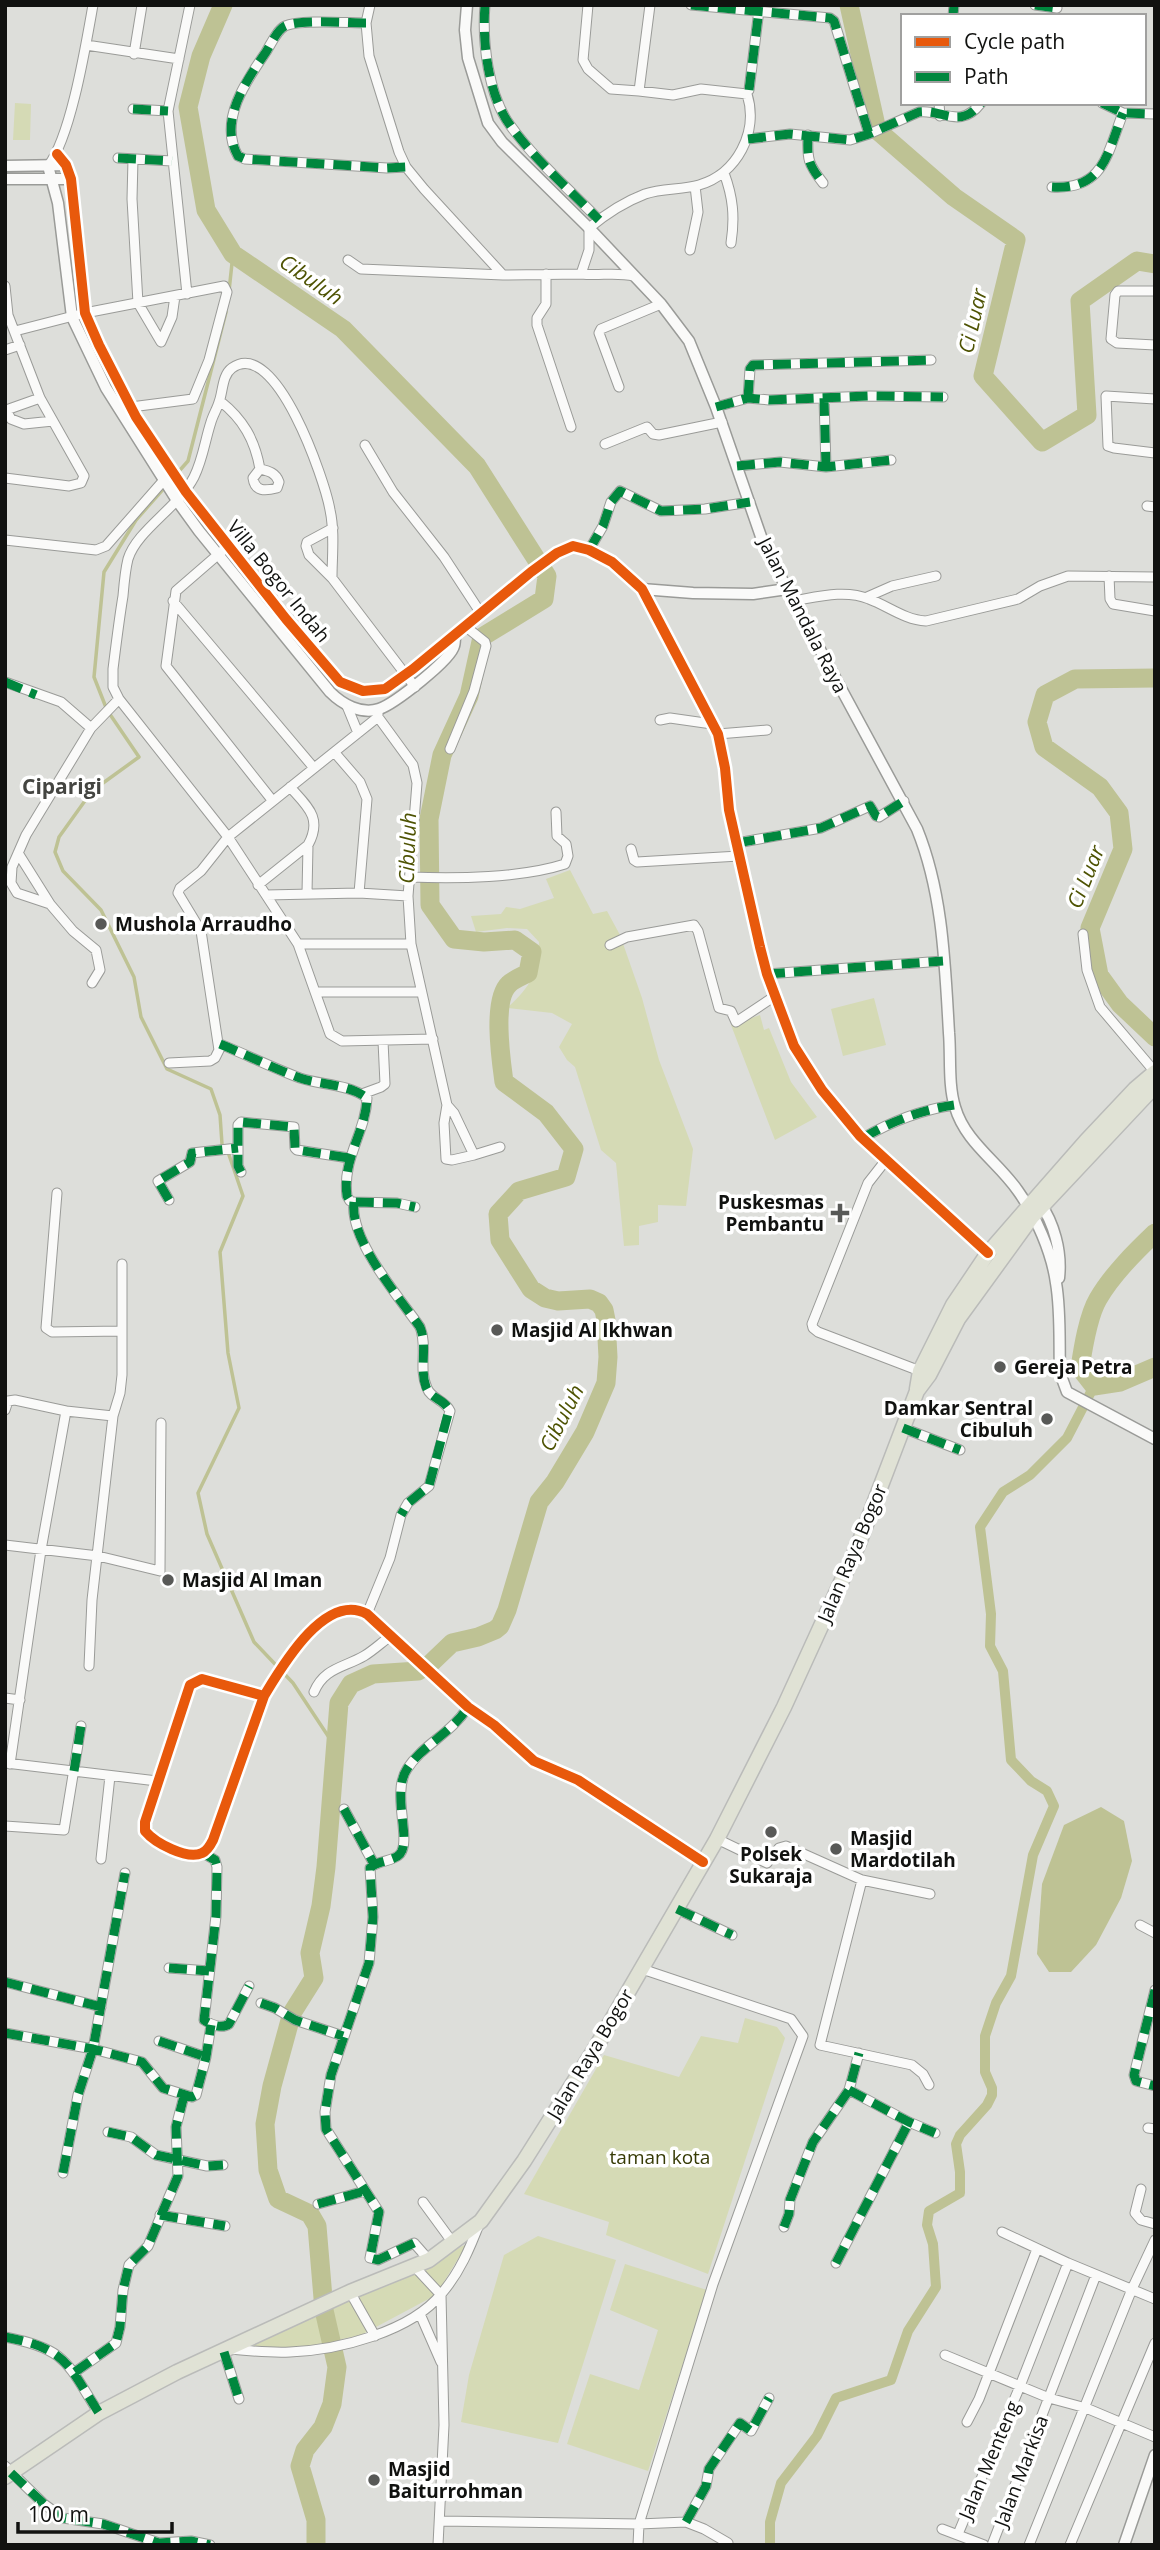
<svg xmlns="http://www.w3.org/2000/svg" width="1160" height="2550" viewBox="0 0 1160 2550" font-family="'Open Sans',sans-serif">
<style>
.green{fill:#d5dab5}
.water{fill:#bec294}
.lines{fill:none;stroke-linecap:round;stroke-linejoin:round}
.stream{stroke:#bec294;stroke-width:3.5}
.canal{stroke:#bec294;stroke-width:10}
.river{stroke:#bec294;stroke-width:19}
.minor-casing{stroke:#9a9b98;stroke-width:11}
.tertiary-casing{stroke:#9a9b98;stroke-width:13}
.trunk-casing{stroke:#babbb9;stroke-width:17}
.minor{stroke:#fafaf9;stroke-width:9}
.tertiary{stroke:#fafaf9;stroke-width:10}
.trunk{stroke:#e0e2d5;stroke-width:14}
.quiet{stroke:#00873e;stroke-width:9;stroke-dasharray:18 9;stroke-linecap:butt}
.cycleway-casing{stroke:#fff;stroke-width:15}
.cycleway{stroke:#e8590c;stroke-width:10}
.poi-dot{fill:#585957;stroke:#fff;stroke-width:2.5}
.labels{text-anchor:middle;stroke-width:7;stroke-linejoin:round;paint-order:stroke}
.street-label{font-size:19px;fill:#111210;stroke:#fff}
.poi-label{font-size:19px;font-weight:bold;fill:#111210;stroke:#fff;text-anchor:start}
.park-label{font-size:19px;fill:#373b06;stroke:#fff}
.water-label{font-size:21px;font-style:italic;fill:#4e5303;stroke:#fff}
.neighbourhood-label{font-size:21px;font-weight:bold;fill:#444541;stroke:#fff}
</style>
<rect width="100%" height="100%" fill="#dddeda"/>
<!-- green -->
<path class="green" d="M15,103L31,104L30,140H13Z
M570,870L593,914L607,911L620,935L642,998L659,1060L693,1149L686,1206L658,1205V1222L639,1226V1245L624,1246L616,1163L601,1150L575,1067L567,1060L559,1047L572,1024L552,1013L507,1008C531,986 537,975 539,942L527,929L507,928L476,932L471,916L501,914L506,907L520,909L554,898L546,879Z
M874,998L886,1045L843,1056L831,1009Z
M760,1015L764,1030L769,1028L791,1082L817,1117L775,1140L731,1025Z
M745,2018L777,2027L785,2038L708,2274L606,2235L609,2222L524,2194L604,2055L679,2077L701,2036L738,2043Z
M538,2236L616,2260L558,2443L461,2422L469,2375L504,2255Z
M467,2244L436,2295L361,2335L300,2348H236Z
M625,2264L707,2290L648,2471L567,2444L590,2374L639,2390L658,2330L610,2310Z"/>
<!-- water -->
<path class="water" d="M1101,1807L1124,1821L1132,1861L1121,1898L1096,1945L1071,1972H1049L1037,1954L1042,1884L1064,1825Z"/>
<g class="lines">
<!-- stream -->
<path class="stream" d="M229,291L233,254
M222,1144L220,1115L211,1089L167,1069L141,1017L134,977L101,910L63,871L55,852L59,837L92,791L139,757L107,710L94,677L104,572L136,520L188,461L226,312
M228,1152L243,1196L220,1252L228,1353L239,1408L198,1493L207,1534L254,1642L293,1683L334,1745"/>
<!-- canal -->
<path class="canal" d="M770,2545V2522L781,2483L817,2436L836,2398L891,2380L908,2331L936,2287L933,2244L927,2225L929,2211L960,2193V2172L956,2144L960,2135L987,2105L992,2095V2088L985,2072V2036L996,2003L1011,1976L1033,1855L1054,1806L1047,1791L1031,1781L1011,1760L1003,1671L990,1646L991,1614L980,1527L1003,1492L1030,1475L1067,1438L1094,1386"/>
<!-- river -->
<path class="river" d="M223,5L201,56L188,107L206,210L233,254L343,329L477,466L547,576L544,599L482,637L469,696L442,755L429,819L430,905L454,939L484,942L515,940L532,952L528,973C522,976 513,980 509,984C492,1000 501,1060 504,1082L546,1113L574,1149L566,1177L519,1191L498,1214L500,1240L531,1289L545,1298L558,1301L590,1299L599,1303L604,1310L606,1320L608,1357L606,1383L585,1432L555,1482L539,1502L507,1610L500,1626L495,1630L478,1637L452,1643L430,1664L418,1671L373,1674L351,1684L339,1703L326,1867L321,1906L310,1953L314,1978L292,2013L272,2086L265,2124L268,2170L278,2199L310,2214L317,2226L324,2310L337,2367L332,2404L323,2427L305,2450L300,2466L316,2520V2545
M849,5L877,130L954,197L1016,240L983,376L1042,442L1087,415L1080,301L1137,261L1155,264
M1155,678L1075,679L1045,695L1037,722L1044,747L1100,787L1119,813L1123,849L1090,928L1099,975L1120,1004L1155,1037
M1155,1233C1134,1253 1112,1275 1098,1299C1088,1316 1083,1348 1080,1368L1094,1386L1120,1382L1155,1367"/>
<defs>
<path id="minor" d="M370,5L366,23L369,56L399,152L406,167L424,189L503,275L581,274L589,250V228C607,213 624,202 645,194C662,188 682,190 699,185C737,174 759,132 747,94L701,89L673,95L639,91L650,5
M485,5C482,41 488,95 510,125C535,160 569,189 599,220
M588,5L583,60L588,69L611,89L639,91
M691,5L830,18L834,21L869,134
M1035,5L1057,8
M953,16L954,5
M366,23C348,23 300,19 285,26C277,30 271,44 266,52C246,81 218,121 238,156L245,159L387,168L406,167
M86,45L179,59
M134,54L142,5
M749,90L759,10
M939,103L940,116
M1102,103L1123,113L1155,114
M133,109L168,111
M808,135C807,159 808,164 823,183
M748,139L790,134L850,140L869,134L919,112C943,109 960,130 981,103
M118,158L172,161
M133,159L132,199L138,303L161,342L172,317L175,296
M48,166C71,137 86,44 93,5
M724,173C733,197 735,217 731,243
M1052,187C1104,190 1107,154 1123,113
M690,250L698,212L695,186
M348,260L361,269L503,275
M546,274V304L537,318V325L571,427
M581,274C599,276 616,272 634,276
M5,286L8,315L40,398L84,476L81,483L69,486L5,478
M1155,291H1118L1115,295L1111,339L1117,343L1155,345
M187,294L168,111L190,5
M15,331L85,313L224,286L227,292L209,360L193,399L131,407
M5,350L20,345
M619,387L599,333L601,329L661,304
M40,398L9,409L7,412L11,419L24,424L53,421
M748,398L750,369L753,365L931,360
M824,398L826,467
M1155,399L1106,396L1108,446L1114,448L1155,453
M220,401C243,419 255,440 260,469L253,478C255,492 265,491 277,488L279,482C276,473 269,471 260,469
M716,407L748,398L769,400L869,396L943,397
M605,444L647,427L653,434L659,435L722,422
M365,445L393,492L444,557L480,612
M737,466L780,462L826,467L891,460
M1147,506L1155,507
M333,528L307,542L306,546L309,555L332,578L415,687
M5,540L96,550L106,546L164,480
M228,546L176,591L166,666L272,800
M589,550L603,526L611,502L620,491L661,511L705,509L750,502
M1109,576L1110,599L1113,604L1155,611
M332,578C332,556 335,532 330,510C325,481 276,336 232,368C222,375 223,392 219,402C217,409 213,415 211,422C205,440 203,459 194,477C178,508 137,530 128,559C125,571 124,584 123,596C119,620 116,645 113,669V687L119,699L228,837L378,717V710
M642,589L718,734L725,768L729,810L760,947L767,974L794,1046L822,1090L860,1136L988,1253
M867,597L892,586L936,576
M173,601L314,768
M793,601C817,597 845,589 869,599C888,606 905,620 926,621L1018,599L1040,586L1068,576L1155,577
M5,682L61,702L91,728
M347,706L358,733
M378,717L413,765L417,783L408,896L411,944
M660,720L670,718L712,724
M718,734L767,730
M450,749L474,691L486,646L485,642L465,626
M737,843L821,828L870,806L876,816L879,817L904,801
M631,849L634,860L637,862L739,856
M18,853L50,904
M410,877C456,879 522,878 565,864L568,856L566,844L557,836L556,812
M258,885L308,845C323,818 307,806 290,787
M307,893L308,845
M359,893L408,896
M266,895L359,893L367,799L360,782L335,753
M1083,934L1087,970L1100,1007L1155,1072
M298,944H411L447,1105L454,1113L474,1155L452,1160L446,1159L444,1123L447,1105
M610,945L627,937L694,925L698,931L719,1008L731,1011L736,1022L775,996
M767,974L943,961
M92,983L100,970L96,950L73,931L50,904L17,893L11,883L12,867L26,835L91,728L119,699
M316,992H421
M220,1044C247,1055 273,1068 300,1078C321,1085 349,1084 367,1098C366,1132 342,1158 347,1196L350,1201L354,1202L397,1203L415,1207
M169,1063L210,1061L215,1058L219,1050L201,931L178,893L180,888L201,871L228,837L298,944L330,1034L342,1041L433,1039
M362,1094L381,1087L385,1084L383,1041
M863,1138C892,1121 921,1110 954,1105
M474,1155L500,1147
M886,1160L868,1183L812,1324L813,1328L818,1332L920,1371
M241,1172L238,1166V1125L241,1122L294,1127L295,1148L297,1150L349,1158
M57,1193L46,1328L52,1332L121,1331
M169,1200L158,1181L190,1162L192,1153L238,1148
M354,1202C349,1240 399,1297 420,1327C428,1347 418,1368 427,1388C431,1399 445,1400 450,1411L429,1486L408,1503L401,1515L390,1558L367,1614
M5,1410L8,1401L15,1400L66,1411L41,1550L10,1764
M66,1411L113,1416L120,1393L122,1375V1264
M903,1428L960,1450
M5,1545L98,1556L160,1571L161,1423
M89,1666L92,1600L113,1416
M314,1692C324,1668 343,1668 364,1656C374,1650 382,1642 392,1635
M264,1696L202,1679L190,1685L145,1822V1831C155,1843 187,1860 202,1853C207,1851 211,1844 213,1840L264,1696C281,1668 325,1591 367,1614L468,1707L494,1725L534,1761L578,1780L703,1862
M5,1698L20,1700
M6,1763L157,1781
M344,1809L374,1864
M5,1826L64,1830L81,1726
M717,1839L767,1863L779,1848L786,1846L862,1880L930,1894
M203,1853L215,1860L217,1867L216,1916L204,2020C211,2025 222,2029 229,2024L249,1986
M101,1859L110,1776
M862,1880L820,2045L912,2065L923,2074L929,2085
M677,1909L732,1935
M1140,1925L1155,1933
M169,1968L209,1971
M5,1982L101,2007
M1155,1990L1134,2075L1136,2081L1155,2086
M261,2003L275,2008L295,2020L343,2036
M5,2033L93,2049L142,2062L163,2088L192,2097L196,2095L206,2057L211,2025
M159,2041L206,2057
M849,2090L909,2122L935,2133
M1148,2128L1155,2129
M108,2132L131,2137L156,2155L207,2166L223,2165
M63,2173L78,2095L93,2049L125,1873
M1141,2189L1135,2213L1141,2220L1155,2224
M423,2202L453,2243
M318,2204L365,2191
M160,2215L225,2226
M784,2227L789,2214L790,2200L813,2142L849,2090L859,2053
M1002,2232L1068,2263L1155,2299
M429,2260L414,2243L378,2260L370,2258L379,2212L326,2129L325,2112L331,2075L369,1963L373,1917L370,1868C378,1860 393,1862 400,1854C412,1840 391,1793 407,1769C422,1745 451,1734 468,1707
M836,2263L909,2122
M414,2266L441,2295L444,2425L438,2545
M350,2292L375,2336
M420,2314L441,2362
M5,2337C68,2349 67,2364 99,2413
M230,2349C250,2351 270,2353 290,2352C338,2350 411,2332 442,2293C460,2272 470,2248 480,2222
M224,2352L239,2399
M945,2355L1049,2398L1086,2408L1155,2437
M75,2372L116,2343L120,2327L123,2290L129,2265L148,2246L178,2176L176,2127L184,2096
M967,2422L979,2399L1037,2249
M5,2466L44,2504L63,2518L103,2524L159,2543L191,2541L210,2545
M440,2521L639,2524L686,2522L704,2529L728,2543
M686,2522L706,2486L709,2469L740,2423L751,2431L769,2398
M942,2529L984,2545
M958,2534L1020,2386L1068,2263
M638,2545L639,2524L713,2284L803,2036L791,2019L642,1969
M992,2545L1096,2275
M1029,2545L1132,2289L1155,2240
M1070,2545L1155,2343"/>
<path id="tertiary" d="M467,5L465,30L468,58L488,123L502,142L589,228L661,304L689,341L716,407L765,548L917,829C943,893 945,965 949,1033C951,1056 948,1085 955,1107C965,1142 998,1162 1018,1191C1036,1216 1052,1253 1056,1283C1061,1312 1059,1344 1060,1373L1067,1392L1155,1439
M5,166L66,165L71,179L85,313L99,345L136,417L186,492L286,619L340,682L363,691L385,689L413,669L531,572L557,553L573,546L589,550L612,562L642,589L693,593L753,594L787,589
M48,166L58,203L72,317L106,388L178,502L199,531L330,692C342,704 361,715 379,709C394,704 451,660 454,646C455,643 455,639 455,635
M5,179H71
M1039,1201C1054,1223 1062,1251 1059,1278
M1124,2545L1155,2455"/>
<path id="trunk" d="M917,1389L920,1371L953,1305L988,1253L1086,1141L1135,1089L1155,1072
M5,2477L99,2413L177,2372L350,2292L429,2260L481,2221L524,2161L596,2047L717,1839L784,1707L859,1543L917,1391L929,1375L958,1319L1032,1217L1155,1086"/>
</defs>
<!-- minor casing -->
<use href="#minor" class="minor-casing"/>
<!-- tertiary casing -->
<use href="#tertiary" class="tertiary-casing"/>
<!-- trunk casing -->
<use href="#trunk" class="trunk-casing"/>
<!-- minor -->
<use href="#minor" class="minor"/>
<!-- tertiary -->
<use href="#tertiary" class="tertiary"/>
<!-- trunk -->
<use href="#trunk" class="trunk"/>
<!-- quiet -->
<path class="quiet" d="M485,5C482,41 488,95 510,125C535,160 569,189 599,220
M691,5L830,18L834,21L869,134
M1035,5L1057,8
M953,16L954,5
M366,23C348,23 300,19 285,26C277,30 271,44 266,52C246,81 218,121 238,156L245,159L387,168L406,167
M749,90L759,10
M1102,103L1123,113L1155,114
M133,109L168,111
M808,135C807,159 808,164 823,183
M748,139L790,134L850,140L869,134L919,112C943,109 960,130 981,103
M118,158L172,161
M1052,187C1104,190 1107,154 1123,113
M748,398L750,369L753,365L931,360
M824,398L826,467
M716,407L748,398L769,400L869,396L943,397
M737,466L780,462L826,467L891,460
M589,550L603,526L611,502L620,491L661,511L705,509L750,502
M5,682L36,695
M737,843L821,828L870,806L876,816L879,817L904,801
M767,974L943,961
M220,1044C247,1055 273,1068 300,1078C321,1085 349,1084 367,1098C366,1132 342,1158 347,1196L350,1201L354,1202L397,1203L415,1207
M863,1138C892,1121 921,1110 954,1105
M241,1172L238,1166V1125L241,1122L294,1127L295,1148L297,1150L349,1158
M169,1200L158,1181L190,1162L192,1153L238,1148
M354,1202C349,1240 399,1297 420,1327C428,1347 419,1367 426,1387C431,1399 444,1399 449,1410L429,1486L408,1503L401,1515
M903,1428L960,1450
M74,1771L81,1726
M344,1809L374,1864
M203,1853L215,1860L217,1867L216,1916L204,2020C211,2025 222,2029 229,2024L249,1986
M677,1909L732,1935
M169,1968L209,1971
M5,1982L101,2007
M1155,1990L1134,2075L1136,2081L1155,2086
M261,2003L275,2008L295,2020L343,2036
M5,2033L93,2049L142,2062L163,2088L192,2097L196,2095L206,2057L211,2025
M159,2041L206,2057
M849,2090L909,2122L935,2133
M108,2132L131,2137L156,2155L207,2166L223,2165
M63,2173L78,2095L93,2049L125,1873
M318,2204L365,2191
M160,2215L225,2226
M784,2227L789,2214L790,2200L813,2142L849,2090L859,2053
M414,2243L378,2260L370,2258L379,2212L326,2129L325,2112L331,2075L369,1963L373,1917L370,1868C378,1860 393,1862 400,1854C412,1840 391,1793 407,1769C422,1745 451,1734 468,1707
M836,2263L909,2122
M5,2337C68,2349 67,2364 99,2413
M224,2352L239,2399
M75,2372L116,2343L120,2327L123,2290L129,2265L148,2246L178,2176L176,2127L184,2096
M11,2473L44,2504L63,2518L103,2524L159,2543L191,2541L210,2545
M686,2522L706,2486L709,2469L740,2423L751,2431L769,2398"/>
<defs>
<path id="cycleway" d="M57,154L66,165L71,179L85,313L99,345L136,417L186,492L286,619L340,682L363,691L385,689L413,669L531,572L557,553L573,546L589,550L612,562L642,589L718,734L725,768L729,810L760,947L767,974L794,1046L822,1090L860,1136L988,1253
M264,1696L202,1679L190,1685L145,1822V1831C155,1843 187,1860 202,1853C207,1851 211,1844 213,1840L264,1696C281,1668 325,1591 367,1614L468,1707L494,1725L534,1761L578,1780L703,1862"/>
</defs>
<!-- cycleway casing -->
<use href="#cycleway" class="cycleway-casing"/>
<!-- cycleway -->
<use href="#cycleway" class="cycleway"/>
</g>
<!-- markers -->
<g class="poi-dot">
<circle cx="101" cy="924" r="7"/>
<path d="M836.5 1202.5h7v7h7v7h-7v7h-7v-7h-7v-7h7z"/>
<circle cx="497" cy="1330" r="7"/>
<circle cx="1000" cy="1367" r="7"/>
<circle cx="1047" cy="1419" r="7"/>
<circle cx="168" cy="1580" r="7"/>
<circle cx="771" cy="1832" r="7"/>
<circle cx="836" cy="1849" r="7"/>
<circle cx="374" cy="2480" r="7"/>
</g>
<g class="labels">
<!-- street labels -->
<g class="street-label">
<text transform="translate(279 581) rotate(51)" y="7">Villa Bogor Indah</text>
<text transform="translate(803 615) rotate(63)" y="7">Jalan Mandala Raya</text>
<text transform="translate(852 1553) rotate(-67)" y="7">Jalan Raya Bogor</text>
<text transform="translate(590 2054) rotate(-59)" y="7">Jalan Raya Bogor</text>
<text transform="translate(989 2460) rotate(-67)" y="7">Jalan Menteng</text>
<text transform="translate(1021 2471) rotate(-69)" y="7">Jalan Markisa</text>
</g>
<!-- poi labels -->
<g class="poi-label">
<text x="115" y="931">Mushola Arraudho</text>
<text x="824" y="1209" text-anchor="end">Puskesmas<tspan x="824" dy="22">Pembantu</tspan></text>
<text x="511" y="1337">Masjid Al Ikhwan</text>
<text x="1014" y="1374">Gereja Petra</text>
<text x="1033" y="1415" text-anchor="end">Damkar Sentral<tspan x="1033" dy="22">Cibuluh</tspan></text>
<text x="182" y="1587">Masjid Al Iman</text>
<text x="850" y="1845">Masjid<tspan x="850" dy="22">Mardotilah</tspan></text>
<text x="771" y="1861" text-anchor="middle">Polsek<tspan x="771" dy="22">Sukaraja</tspan></text>
<text x="388" y="2476">Masjid<tspan x="388" dy="22">Baiturrohman</tspan></text>
</g>
<!-- park labels -->
<g class="park-label">
<text x="660" y="2164">taman kota</text>
</g>
<!-- water labels -->
<g class="water-label">
<text transform="translate(311 280) rotate(35)" y="7">Cibuluh</text>
<text transform="translate(973 321) rotate(-77)" y="7">Ci Luar</text>
<text transform="translate(408 848) rotate(-88)" y="7">Cibuluh</text>
<text transform="translate(1086 877) rotate(-68)" y="7">Ci Luar</text>
<text transform="translate(562 1418) rotate(-63)" y="7">Cibuluh</text>
</g>
<!-- neighbourhood labels -->
<g class="neighbourhood-label">
<text x="62" y="794">Ciparigi</text>
</g>
</g>
<!-- border -->
<rect width="1160" height="2550" fill="none" stroke="#111210" stroke-width="14"/>
<!-- legend -->
<rect x="901" y="14" width="245" height="91" fill="#ffffff" stroke="#a0a09f" stroke-width="2"/>
<rect x="915" y="37" width="35" height="10" fill="#e8590c" stroke="#a0a09f" stroke-width="2"/>
<text x="964" y="49" font-size="21" fill="#111210">Cycle path</text>
<rect x="915" y="72" width="35" height="10" fill="#00873e" stroke="#a0a09f" stroke-width="2"/>
<text x="964" y="84" font-size="21" fill="#111210">Path</text>
<!-- scale -->
<path d="M18 2522v10h154v-10" fill="none" stroke="#111210" stroke-width="3.5"/>
<text x="28" y="2522" font-size="21" fill="#111210" stroke="#ffffff" stroke-width="5" paint-order="stroke">100 m</text>
</svg>
